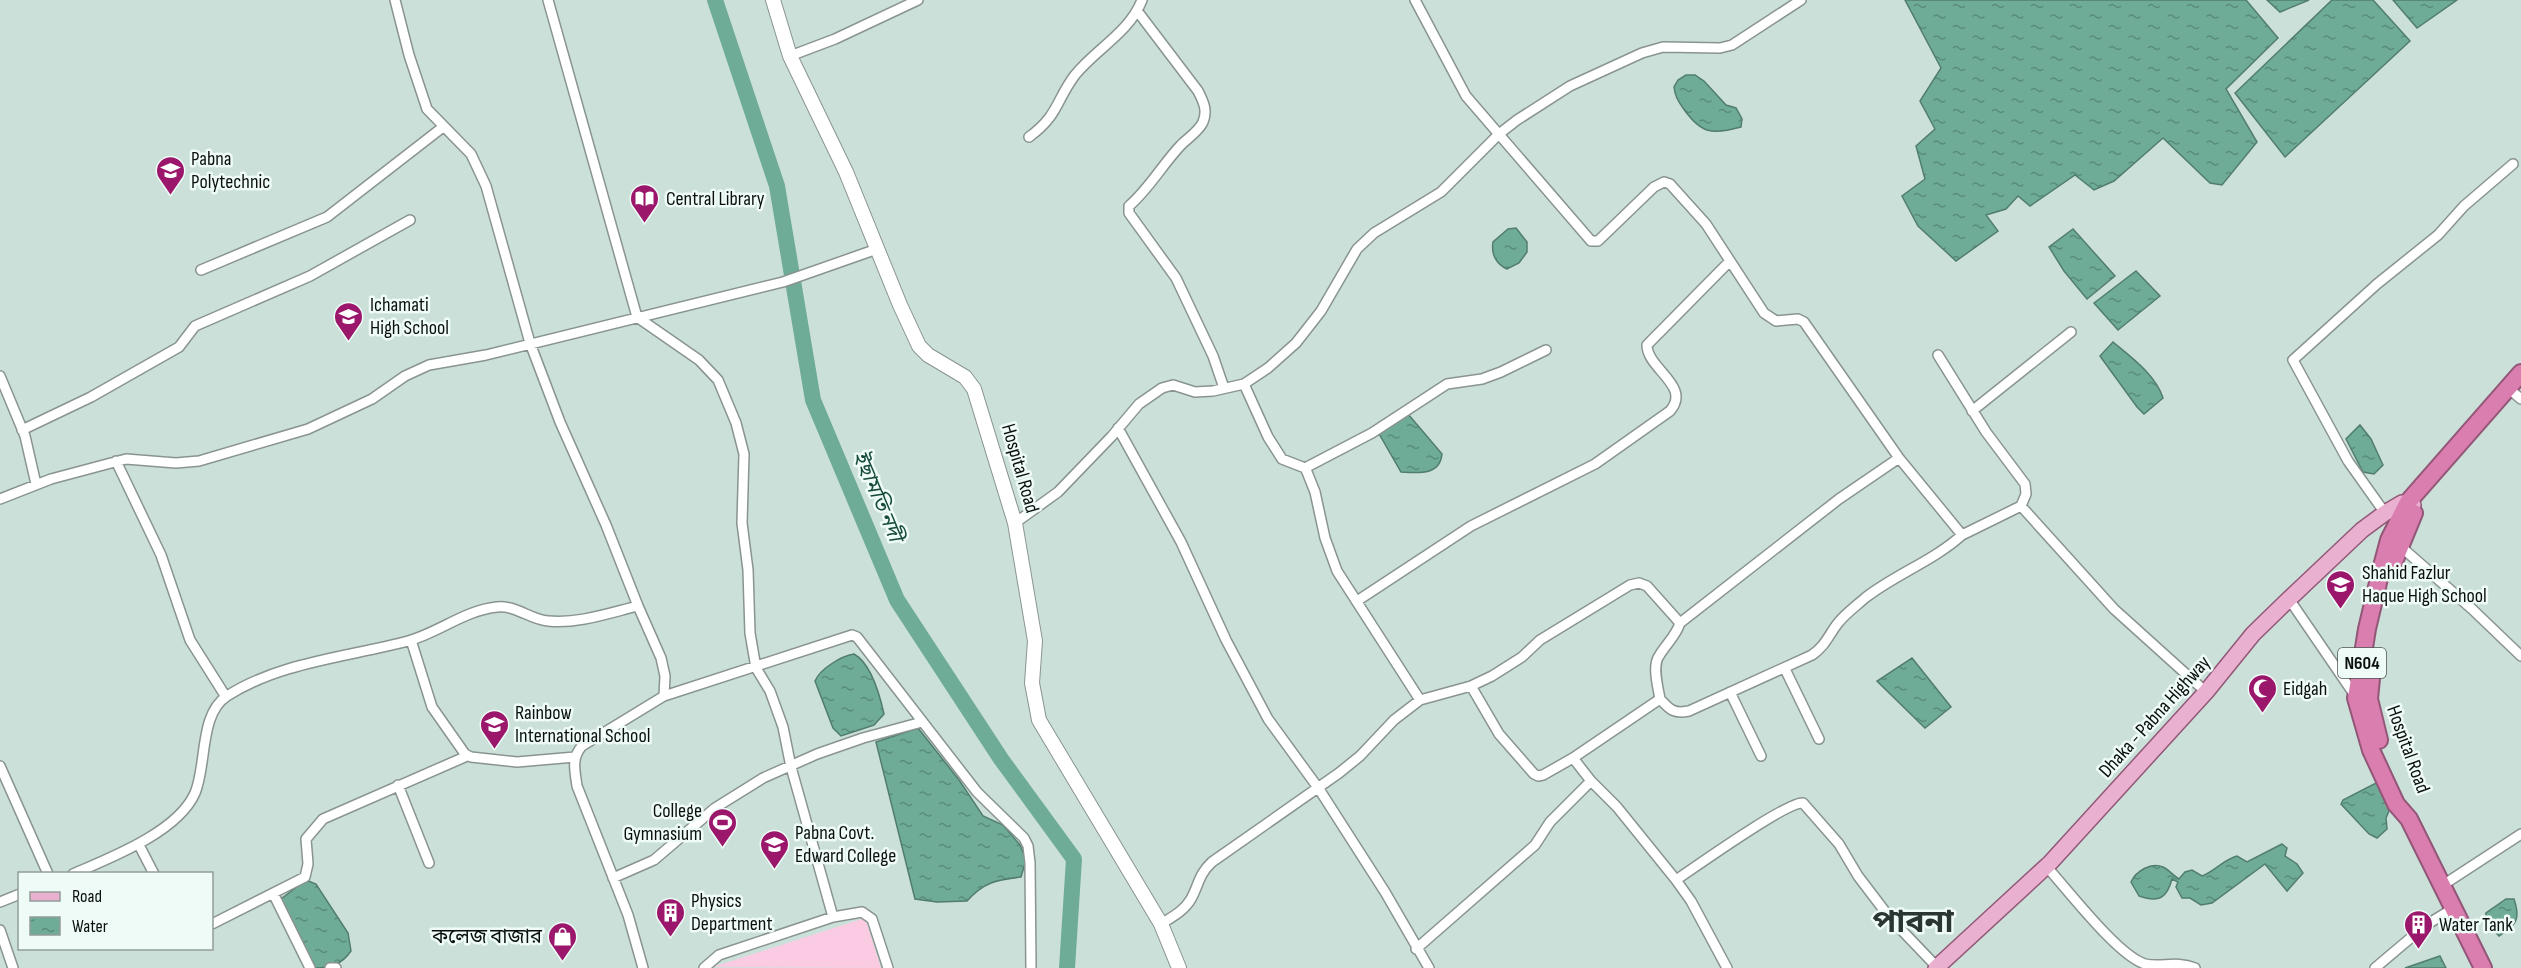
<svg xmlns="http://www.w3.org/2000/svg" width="2521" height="968" viewBox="0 0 2521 968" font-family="'Sofia Sans Condensed','Noto Sans Bengali',sans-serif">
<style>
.built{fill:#cce0da;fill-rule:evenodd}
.green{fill:#facbe2}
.water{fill:url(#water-ripples);stroke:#517d6f;stroke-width:1.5}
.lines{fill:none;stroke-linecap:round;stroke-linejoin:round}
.river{stroke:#6fac98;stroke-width:16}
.street-casing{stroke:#899490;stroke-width:12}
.secondary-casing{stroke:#899490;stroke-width:16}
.primary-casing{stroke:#925777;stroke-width:18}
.highway-casing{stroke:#925777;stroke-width:20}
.street{stroke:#fff;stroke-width:9}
.secondary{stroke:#fff;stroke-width:14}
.primary{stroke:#e9b1cf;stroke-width:15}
.highway{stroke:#da7daf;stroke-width:16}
.labels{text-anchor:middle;stroke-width:5;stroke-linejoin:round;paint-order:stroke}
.shield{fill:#eefbf6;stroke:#4f5654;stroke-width:1.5}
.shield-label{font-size:18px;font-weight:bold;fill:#0b100e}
.poi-label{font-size:20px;fill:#0b100e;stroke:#eefbf6;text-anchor:start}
.street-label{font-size:20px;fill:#0b100e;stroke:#eefbf6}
.water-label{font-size:21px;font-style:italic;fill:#164b3c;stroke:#eefbf6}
.town-label{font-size:32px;font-weight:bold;fill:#2b3531;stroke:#eefbf6}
</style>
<defs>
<pattern id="water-ripples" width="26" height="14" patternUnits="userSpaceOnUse" patternTransform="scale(1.5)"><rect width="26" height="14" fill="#6fac98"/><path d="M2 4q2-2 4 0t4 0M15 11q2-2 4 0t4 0" fill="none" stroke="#598b7a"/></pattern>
</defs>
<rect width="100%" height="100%" fill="#e1eee9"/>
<!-- built -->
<path class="built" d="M0,0H2521V968H0ZM20,874H212V948H20Z"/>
<!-- green -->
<path class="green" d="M865,918L881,968L713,967Z"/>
<!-- water -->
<path class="water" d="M1905,0H2246L2278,38L2226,89L2257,142L2222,185L2210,183L2163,138L2114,181L2094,190L2075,175L2030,206L2018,196L2006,209L1986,215L1998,231L1956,261L1918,226L1902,196L1925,179L1916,146L1935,129L1920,101L1941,68Z
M2267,0H2309L2280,12Z
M2332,0H2373L2410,41L2285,157L2235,93Z
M2393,0H2457L2417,28Z
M1686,75H1695L1704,81L1726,105L1736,108L1742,119L1741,127C1712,135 1701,134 1683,108C1678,101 1675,96 1674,87L1678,80Z
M1516,228L1527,242V252L1519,263L1507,269C1496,264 1491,254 1493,242L1508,229Z
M2073,229L2115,276L2087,299L2064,271L2049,247Z
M2136,271L2160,296L2118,330L2094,303Z
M2113,342C2131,357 2156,375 2163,398L2144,414L2137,407L2100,356Z
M1408,414L1442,454C1440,476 1418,473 1401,472L1378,432Z
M2360,425L2371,439L2383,465L2374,474L2363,472L2346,439Z
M854,654C872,664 880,696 884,714L874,725L841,736L833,728L815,681C820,669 841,656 854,654Z
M1912,658L1951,707L1925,728L1877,681Z
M918,728L959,780L983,816L1003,825L1020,845L1026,860L1021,877C996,880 984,882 967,901L937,902L915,899L876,742Z
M2378,782L2391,806L2386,818L2387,829L2377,838L2369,834L2341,804L2343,800Z
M2282,844L2287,848L2285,856L2297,864L2303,873L2287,891L2265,864L2212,903L2201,905L2190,898H2182L2176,887L2178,882L2172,879C2167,898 2159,903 2139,896L2131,882C2136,871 2151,862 2163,867C2169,870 2174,876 2179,879L2185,872L2192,870L2202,876C2215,871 2223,860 2237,856L2247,862Z
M306,880L316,884L348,933L351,951C342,964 331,968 315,968L309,962L279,904L281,899Z
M2506,899H2514C2521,920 2516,925 2499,936L2486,922V913Z
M2440,956L2446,968H2405Z"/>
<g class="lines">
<!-- river -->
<path class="river" d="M715,0L777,186L813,400L897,600L1001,759L1074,859L1067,968"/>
<defs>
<path id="street" d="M395,0L409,55L427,109L471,154L486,186L530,343L560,422L606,525L638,606L661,658L665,676L664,696L582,746C571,758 575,771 577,786L628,915L643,968
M548,0L637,317L699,360L718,380L736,423L744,454L742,523L748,570L750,633L756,668L770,691L783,727L791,767L833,917L862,912L872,919L888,968
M1415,0L1466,96L1591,241H1598L1654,187L1664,182L1670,184L1706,224L1764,313L1776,321L1798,319L1804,322L1899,458L1962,535L2021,506L2114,609L2206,692
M1138,12L1198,91C1203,101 1208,110 1203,122C1199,131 1188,138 1181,145C1162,165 1149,189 1129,206V213L1176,278L1213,356L1224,388
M790,56L835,39L918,0
M1029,137C1059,115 1056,100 1075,75C1097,48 1129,33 1142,0
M201,270L327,217L443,127
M1938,355L1986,432L2025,484L2026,494L2021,506
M0,376L25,436L36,484
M1244,384L1268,437L1282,459L1305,468L1307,472L1315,492L1325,538L1337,571L1420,700
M2514,393L2521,399
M1972,411L2071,332
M1118,428L1181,542L1226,640L1268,719L1319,789L1385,892L1429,968
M22,430L91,397L179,347L195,326L310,276L410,220
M116,461L161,555L190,640L226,697
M1305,468L1372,433L1447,384L1482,379L1501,372L1546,350
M0,499L51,479L126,459L176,463L199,461L308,429L372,399L405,376L429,365L486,355L783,282L877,249
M2385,513L2348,461L2293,360L2377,284L2438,235L2464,206L2513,164
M1015,523L1058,492L1112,436L1139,404L1162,388L1173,385L1195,392L1213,391L1244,384L1268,368L1296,343L1321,311L1357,249L1374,233L1441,192L1499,134L1517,120L1570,86L1642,53L1663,47L1720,48L1732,45L1801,0
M2399,545L2472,609L2521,656
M2289,599L2356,697
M1357,601L1471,526L1595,464L1670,411C1692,386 1647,369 1647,345L1730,261
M411,640L432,707L465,754L471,757L517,762L575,757
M1785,669L1819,739
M1471,686L1499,734L1534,774L1538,776L1543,775L1573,758
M1730,692L1761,756
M664,696L852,635L857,637L977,792L1024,838L1028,846L1030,863L1031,968
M1660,699C1670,710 1674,714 1689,711L1812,655C1826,645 1828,636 1838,623C1845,614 1856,606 1865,598C1896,574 1933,561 1962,535
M0,766L48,874
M1591,781L1617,807L1676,880L1691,901L1727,968
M398,785L429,863
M139,845L154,874
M2046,866C2067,889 2118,956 2145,964C2162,968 2175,960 2195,968
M73,874C110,858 178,832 195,793C207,765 199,714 227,696C280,662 348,657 408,641C438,633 465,610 497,607C516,605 531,620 548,621C578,624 609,613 638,606
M613,878L654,860L715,808L763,778L817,754L863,738L922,722
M1676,880C1695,867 1788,801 1803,803L1839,844L1858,876L1890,918L1937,967
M2443,885L2521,834
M273,893L310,968
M0,902L20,894
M212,924L305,877L308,864L306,839L323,819L467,756
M1161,924C1172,917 1184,911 1191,899C1199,885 1198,875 1212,862L1339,773L1360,756L1394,720L1420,700L1471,686L1492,676L1522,657L1540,640L1630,585L1639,583L1647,586L1680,623
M0,930L13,968
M1416,949L1535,845L1550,822L1591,781L1573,758L1660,699C1658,687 1652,666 1659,656C1666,644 1676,636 1680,623L1839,499L1899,458
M330,968H336
M704,968L719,955L833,917
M2375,968L2426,925L2454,908"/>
<path id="secondary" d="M773,0L790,56L846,172L900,305L919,346L928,355L965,377L974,389L1015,523L1035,641L1032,683L1039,720L1161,924L1179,968"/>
<path id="primary" d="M1936,968L2050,863L2206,692L2253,634L2289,599L2362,530L2385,513L2402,503L2413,505"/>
<path id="highway" d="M2393,564L2414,513
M2372,668L2369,699L2379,740
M2483,968L2409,819L2396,804L2371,750L2356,698L2367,629L2381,570L2389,540L2408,502L2521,373"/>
</defs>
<!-- street casing -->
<use href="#street" class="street-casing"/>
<!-- secondary casing -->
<use href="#secondary" class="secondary-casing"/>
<!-- primary casing -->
<use href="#primary" class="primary-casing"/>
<!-- highway casing -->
<use href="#highway" class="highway-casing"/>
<!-- street -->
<use href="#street" class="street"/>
<!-- secondary -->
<use href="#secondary" class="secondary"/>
<!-- primary -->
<use href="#primary" class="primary"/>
<!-- highway -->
<use href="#highway" class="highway"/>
</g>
<!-- icons -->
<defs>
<symbol id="university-pin" viewBox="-11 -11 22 30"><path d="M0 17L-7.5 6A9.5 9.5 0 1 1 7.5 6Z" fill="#9b176b" stroke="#eefbf6"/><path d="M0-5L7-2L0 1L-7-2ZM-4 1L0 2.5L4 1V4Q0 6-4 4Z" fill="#fff"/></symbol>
<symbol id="library-pin" viewBox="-11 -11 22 30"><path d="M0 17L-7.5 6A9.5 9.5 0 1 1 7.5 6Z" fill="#9b176b" stroke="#eefbf6"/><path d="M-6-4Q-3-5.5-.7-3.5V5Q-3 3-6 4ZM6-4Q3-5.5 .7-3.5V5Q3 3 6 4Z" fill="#fff"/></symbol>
<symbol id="school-pin" viewBox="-11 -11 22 30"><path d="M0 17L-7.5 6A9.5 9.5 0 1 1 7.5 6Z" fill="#9b176b" stroke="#eefbf6"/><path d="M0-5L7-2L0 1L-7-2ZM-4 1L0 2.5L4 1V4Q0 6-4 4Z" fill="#fff"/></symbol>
<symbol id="mosque-pin" viewBox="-11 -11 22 30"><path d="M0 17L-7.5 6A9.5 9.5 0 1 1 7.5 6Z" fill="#9b176b" stroke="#eefbf6"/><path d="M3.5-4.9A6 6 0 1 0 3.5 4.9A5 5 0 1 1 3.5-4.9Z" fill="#fff"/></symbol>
<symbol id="stadium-pin" viewBox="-11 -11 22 30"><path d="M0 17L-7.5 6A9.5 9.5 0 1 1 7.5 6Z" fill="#9b176b" stroke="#eefbf6"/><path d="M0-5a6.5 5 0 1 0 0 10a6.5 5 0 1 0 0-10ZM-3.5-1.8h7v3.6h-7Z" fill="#fff"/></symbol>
<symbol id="building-pin" viewBox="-11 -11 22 30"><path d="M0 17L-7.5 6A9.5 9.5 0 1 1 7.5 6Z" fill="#9b176b" stroke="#eefbf6"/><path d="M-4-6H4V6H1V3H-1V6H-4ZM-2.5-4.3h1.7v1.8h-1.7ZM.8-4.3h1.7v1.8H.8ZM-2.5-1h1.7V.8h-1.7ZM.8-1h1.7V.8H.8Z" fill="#fff"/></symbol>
<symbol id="shop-pin" viewBox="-11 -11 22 30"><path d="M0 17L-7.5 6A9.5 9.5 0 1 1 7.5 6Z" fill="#9b176b" stroke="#eefbf6"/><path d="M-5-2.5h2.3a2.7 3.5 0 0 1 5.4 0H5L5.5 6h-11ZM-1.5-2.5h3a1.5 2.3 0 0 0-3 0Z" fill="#fff"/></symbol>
</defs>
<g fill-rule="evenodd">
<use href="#university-pin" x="154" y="154" width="33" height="45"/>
<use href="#library-pin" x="628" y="182" width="33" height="45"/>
<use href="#school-pin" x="332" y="300" width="33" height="45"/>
<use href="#school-pin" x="2324" y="568" width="33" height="45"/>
<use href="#mosque-pin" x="2246" y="672" width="33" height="45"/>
<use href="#school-pin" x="478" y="708" width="33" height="45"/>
<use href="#stadium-pin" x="706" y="806" width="33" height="45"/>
<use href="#university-pin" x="758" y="828" width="33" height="45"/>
<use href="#building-pin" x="654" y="896" width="33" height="45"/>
<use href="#building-pin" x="2402" y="908" width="33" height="45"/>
<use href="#shop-pin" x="546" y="920" width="33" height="45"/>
</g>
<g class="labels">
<!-- shield labels -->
<rect class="shield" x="2338" y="648" width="48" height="30" rx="4.5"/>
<g class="shield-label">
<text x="2362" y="669">N604</text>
</g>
<!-- poi labels -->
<g class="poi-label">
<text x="191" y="165">Pabna<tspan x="191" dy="23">Polytechnic</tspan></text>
<text x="666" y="205">Central Library</text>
<text x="370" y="311">Ichamati<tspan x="370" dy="23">High School</tspan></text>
<text x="2362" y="579">Shahid Fazlur<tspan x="2362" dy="23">Haque High School</tspan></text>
<text x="2283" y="695">Eidgah</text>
<text x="515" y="719">Rainbow<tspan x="515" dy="23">International School</tspan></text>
<text x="702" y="817" text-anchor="end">College<tspan x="702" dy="23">Gymnasium</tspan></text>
<text x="795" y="839">Pabna Covt.<tspan x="795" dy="23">Edward College</tspan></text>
<text x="691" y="907">Physics<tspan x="691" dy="23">Department</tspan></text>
<text x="2439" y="931">Water Tank</text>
<text x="542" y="943" text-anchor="end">কলেজ বাজার</text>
</g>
<!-- street labels -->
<g class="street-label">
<text transform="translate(1021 468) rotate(74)" y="7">Hospital Road</text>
<text transform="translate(2154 716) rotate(-48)" y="7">Dhaka - Pabna Highway</text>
<text transform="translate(2409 749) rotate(70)" y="7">Hospital Road</text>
</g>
<!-- water labels -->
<g class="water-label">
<text transform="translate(878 496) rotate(67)" y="7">ইছামতি নদী</text>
</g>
<!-- town labels -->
<g class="town-label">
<text x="1913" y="932">পাবনা</text>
</g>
</g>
<!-- legend -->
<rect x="18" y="872" width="195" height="78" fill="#eefbf6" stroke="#939d99" stroke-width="1.5"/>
<rect x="30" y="892" width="30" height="9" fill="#e9b1cf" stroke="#939d99" stroke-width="1.5"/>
<text x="72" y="902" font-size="18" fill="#0b100e">Road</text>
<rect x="30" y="917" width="30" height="18" fill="url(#water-ripples)" stroke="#939d99" stroke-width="1.5"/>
<text x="72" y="932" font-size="18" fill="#0b100e">Water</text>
</svg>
